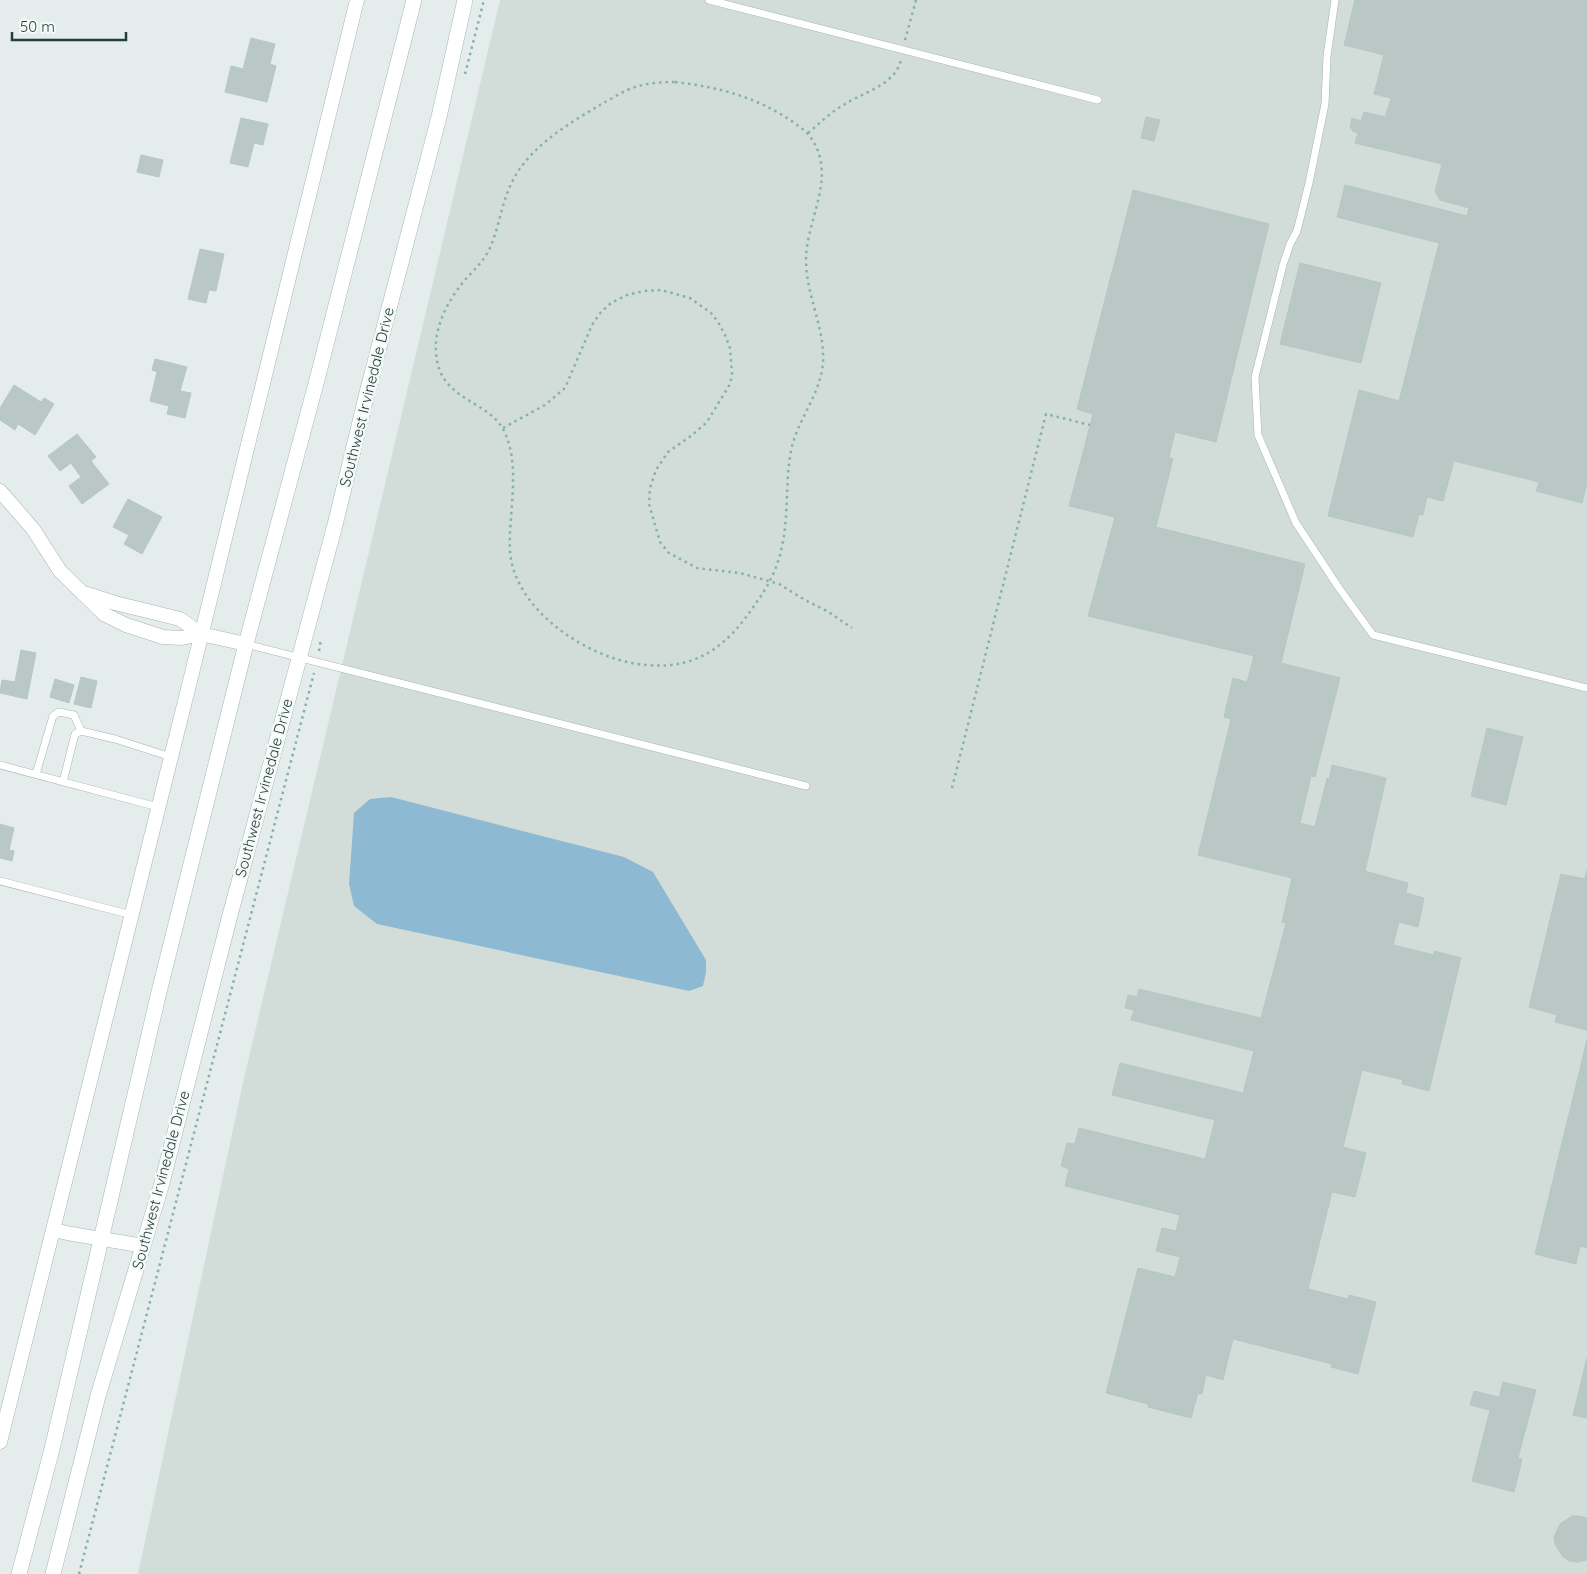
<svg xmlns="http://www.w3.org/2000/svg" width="1587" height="1574" viewBox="0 0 1587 1574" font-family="Quicksand,sans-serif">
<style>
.built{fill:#d2ddda}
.water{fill:#8dbad2}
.building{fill:#b9c8c5;stroke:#b6c7c3}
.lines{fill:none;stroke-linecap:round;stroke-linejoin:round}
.service-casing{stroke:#a6b5b3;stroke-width:8}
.minor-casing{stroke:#a6b5b3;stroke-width:15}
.secondary-casing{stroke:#a2b9b5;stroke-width:16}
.path{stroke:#85b1ab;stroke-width:2.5;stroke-dasharray:2.5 4;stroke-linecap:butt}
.service{stroke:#fff;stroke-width:7}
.minor{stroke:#fff;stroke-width:14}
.secondary{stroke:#fff;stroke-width:15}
.labels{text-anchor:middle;stroke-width:5;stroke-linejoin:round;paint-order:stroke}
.street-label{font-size:15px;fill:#233f3d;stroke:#f5faf8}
</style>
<rect width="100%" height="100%" fill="#e4edeb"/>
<!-- built -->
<path class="built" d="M500,0H1587V1574H138L244,1078Z"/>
<!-- water -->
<path class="water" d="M391,797L624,857L653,872L706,960V972L703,986L689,991L377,924L354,906L349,884L354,813L370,799Z"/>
<!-- building -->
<path class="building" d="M1355,0H1587V483L1582,503L1536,491L1539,482L1454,461L1443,501L1427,497L1423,515L1419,514L1413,537L1328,516L1359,390L1399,401L1439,243L1337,217L1345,185L1467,216L1469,208L1440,200L1435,192L1442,164L1355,143L1358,133L1352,131L1353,129L1350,128L1352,118L1361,121L1364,112L1385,117L1391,98L1374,94L1384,55L1344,45Z
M251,38L275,44L270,64L276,66L267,102L225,92L231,66L243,69Z
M1146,117L1160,120L1154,141L1141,138Z
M241,118L268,124L263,145L254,143L248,167L230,163Z
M141,155L163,160L159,177L137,172Z
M1133,190L1269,224L1216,442L1175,432L1169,457L1173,459L1156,527L1305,564L1281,663L1340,678L1315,777L1311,776L1300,823L1315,827L1327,778L1329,779L1332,765L1386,778L1365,871L1408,883L1406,893L1424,898L1418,927L1399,922L1393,945L1434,955V951L1461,958L1429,1091L1402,1084L1403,1080L1362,1070L1343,1147L1366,1153L1355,1197L1332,1192L1308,1289L1348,1299L1349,1295L1376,1302L1358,1374L1331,1367L1332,1364L1233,1339L1223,1380L1206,1375L1202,1394L1198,1393L1191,1418L1148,1407V1404L1106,1393L1138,1268L1175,1277L1180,1257L1156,1251L1162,1228L1176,1231L1180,1215L1065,1186L1069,1169L1061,1166L1067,1143L1075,1144L1079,1128L1205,1159L1215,1120L1112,1095L1120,1063L1243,1093L1254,1051L1131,1020L1134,1010L1125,1008L1128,995L1137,997L1139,989L1261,1018L1286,923L1282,922L1292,878L1198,855L1231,719L1224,717L1233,678L1247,682L1254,656L1088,616L1115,517L1069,506L1093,414L1077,409Z
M200,249L224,254L216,291L209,290L206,303L188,299Z
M1300,263L1381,283L1361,363L1280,344Z
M155,359L187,367L180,391L191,393L185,418L167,414L169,406L150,401L157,372L152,370Z
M14,385L41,402L44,398L54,404L35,435L18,424L15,430L0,420V408Z
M77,434L96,457L91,461L109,484L82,504L69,486L81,477L71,463L60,471L48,456Z
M128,499L162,517L142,554L124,544L129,535L113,527Z
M21,650L36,653L27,699L0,693L2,680L15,682Z
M81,677L97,681L91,708L74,704Z
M55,679L74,685L69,703L50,697Z
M1487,728L1523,737L1506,805L1471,796Z
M0,824L14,828L9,850L14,851L12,861L0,858Z
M1587,870V1030L1555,1022L1557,1015L1529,1007L1561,874L1585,879Z
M1587,1040V1248L1580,1246L1576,1264L1535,1254Z
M1587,1358V1418L1573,1415Z
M1503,1382L1536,1390L1518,1458L1522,1459L1514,1492L1472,1481L1490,1410L1470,1405L1474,1391L1499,1397Z
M1572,1516H1579L1587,1518L1586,1560L1578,1562L1570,1561L1563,1557L1555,1544L1554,1537L1560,1524Z"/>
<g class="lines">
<defs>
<path id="service" d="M709,0L1098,100
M1335,0L1327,56L1325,104L1309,183L1297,231L1290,244L1283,265L1255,377L1258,435L1296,523L1339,588L1373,635L1587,688
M246,644L806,786
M0,765L158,807
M36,774L53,716L59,712L74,715L81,731
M63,782L75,734L81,731L115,739L171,757
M0,881L132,915"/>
<path id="minor" d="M0,491L33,529L60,571L104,614L126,625L163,637L182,638L201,634L246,644
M87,594L115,603L180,619L201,634
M53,1230C83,1237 113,1240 143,1246
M0,1442L192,673L357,0"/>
<path id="secondary" d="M19,1574L52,1449L159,992L246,644L318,376L414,0
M53,1574L98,1396L162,1183L229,919L335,525L368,389L439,117L465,0"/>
</defs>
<!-- service casing -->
<use href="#service" class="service-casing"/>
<!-- minor casing -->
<use href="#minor" class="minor-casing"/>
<!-- secondary casing -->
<use href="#secondary" class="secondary-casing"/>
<!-- path -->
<path class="path" d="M905,40L916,0
M465,74L484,0
M675,82C718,87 757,97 793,122C800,127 806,131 811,138C838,177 806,219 806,260C806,295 825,328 823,362C821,394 797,420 791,451C785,482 789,514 782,546C778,567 769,585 756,603C729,644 699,670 646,665C591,661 514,611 510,551C508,515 521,468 505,433C490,399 439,402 436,353C434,326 448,301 464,281C473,271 483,262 489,250C499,229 501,204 512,182C529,147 568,124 600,105C611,99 623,91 635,87C648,83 662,82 675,82Z
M808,133C820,123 831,112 845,104C864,92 895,85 901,60
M503,428L545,405L565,388L592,325L601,312L611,303L627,295L644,291L661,290L690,298L711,313L718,322L725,335L730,348L732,374L730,384L707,422L691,436L668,452L656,470L650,488L649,504L660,542L669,553L697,568L740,573L779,584L805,600L827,611L852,628
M319,651L321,639
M952,788L1046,414L1090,425
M79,1574L314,673"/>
<!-- service -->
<use href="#service" class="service"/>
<!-- minor -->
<use href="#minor" class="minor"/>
<!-- secondary -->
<use href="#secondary" class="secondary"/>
</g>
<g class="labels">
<!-- street labels -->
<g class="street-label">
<text transform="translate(367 397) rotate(-76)" y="5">Southwest Irvinedale Drive</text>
<text transform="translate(264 788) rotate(-75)" y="5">Southwest Irvinedale Drive</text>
<text transform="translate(161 1180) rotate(-75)" y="5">Southwest Irvinedale Drive</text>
</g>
</g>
<!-- scale -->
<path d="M12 32v8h114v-8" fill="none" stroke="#233f3d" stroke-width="2.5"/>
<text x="20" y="32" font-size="15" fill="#233f3d" stroke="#f5faf8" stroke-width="4" paint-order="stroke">50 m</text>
</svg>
